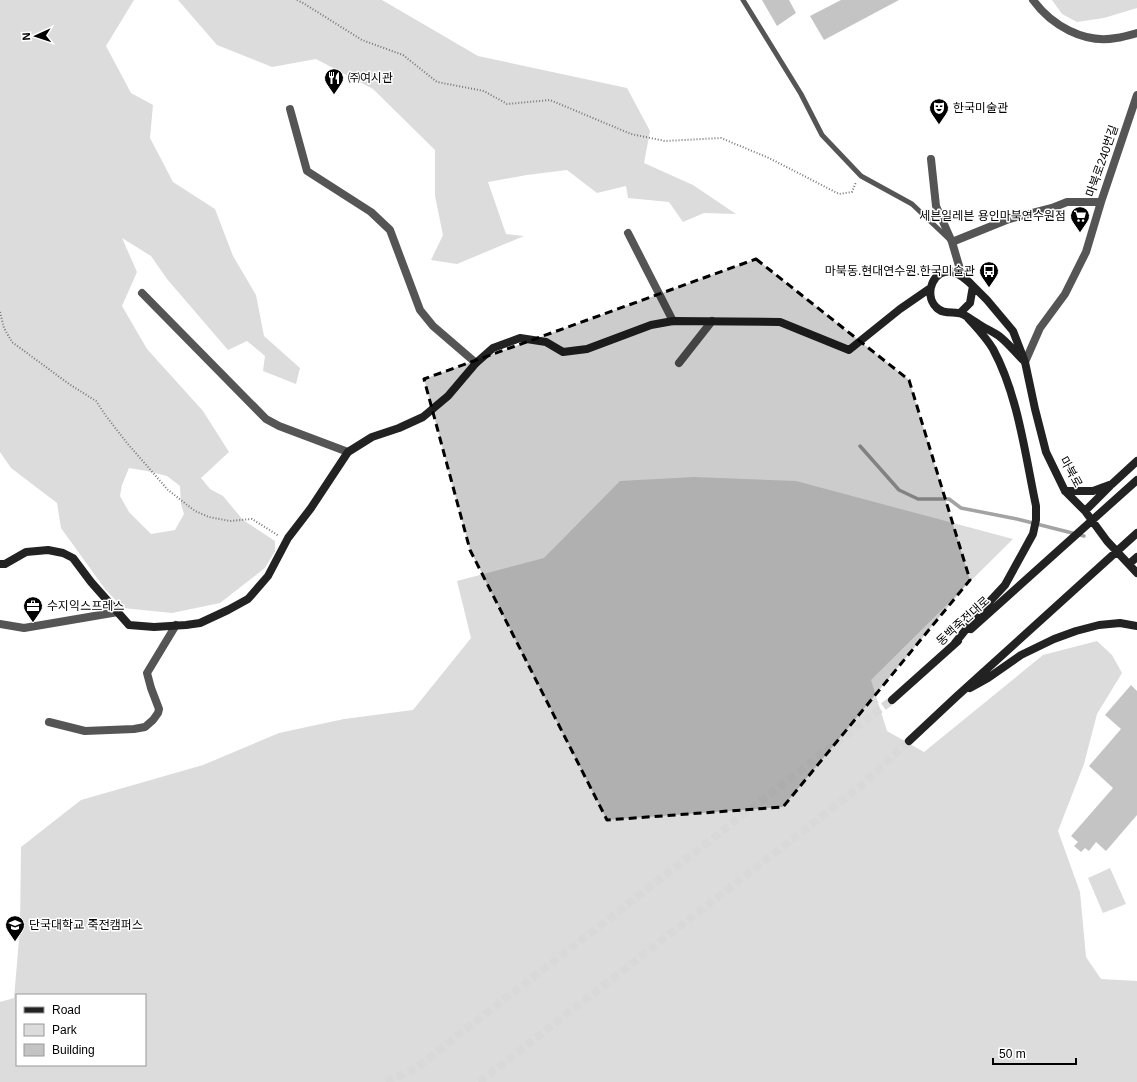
<svg xmlns="http://www.w3.org/2000/svg" width="1137" height="1082" viewBox="0 0 1137 1082" font-family="Helvetica,'Noto Sans KR',sans-serif">
<style>
.green{fill:#dcdcdc;fill-rule:evenodd}
.lines{fill:none;stroke-linecap:round;stroke-linejoin:round}
.stream{stroke:#a3a3a3;stroke-width:3.5}
.building{fill:#c4c4c4}
.secondary-tunnel{stroke:#d9d9d9;stroke-width:8;stroke-dasharray:8 4;stroke-linecap:butt}
.path{stroke:#777;stroke-width:2;stroke-dasharray:1 2;stroke-linecap:butt}
.lane{stroke:#555;stroke-width:5}
.street{stroke:#555;stroke-width:8}
.secondary{stroke:#222;stroke-width:8}
.marked{fill:#000;fill-opacity:0.2;stroke:#000;stroke-width:3;stroke-dasharray:8 5;stroke-linejoin:round}
.labels{text-anchor:middle;stroke-width:3;stroke-linejoin:round;paint-order:stroke}
.poi-label{font-size:12px;fill:#000;stroke:#fff;text-anchor:start}
.street-label{font-size:12px;fill:#000;stroke:#fff}
</style>
<rect width="100%" height="100%" fill="#fff"/>
<!-- green -->
<path class="green" d="M0,0H134L106,46L131,93L153,105L150,138L173,182L215,209L233,256L256,295L264,336L300,368L296,384L263,371L265,356L247,341L228,350L167,279L151,256L122,238L137,272L122,306L147,349L203,411L229,452L201,478L210,489L223,496L243,520L275,541V551L265,568L220,603L172,613L123,608L105,589L61,528L57,503L11,468L0,452ZM129,468L147,471L167,476L180,486L181,504L184,514L175,530L151,534L129,512L120,496L122,485Z
M178,0H382L478,56L627,88L650,131L644,163L693,185L736,214L704,213L683,222L669,202L628,198L626,186L597,193L567,170L527,175L488,182L506,234L524,236L457,264L431,260L443,235L435,196V150L373,89L316,59L272,67L217,45Z
M1052,0H1137V8L1104,18L1077,22L1062,14Z
M694,477L796,481L1013,539L871,680L887,731L924,752L1043,655L1097,641L1112,655L1122,673L1097,714L1084,764L1058,831L1080,892L1086,957L1101,979L1137,981V1082H0V1002L14,998L20,928L21,847L81,800L203,765L279,733L344,719L413,710L471,638L457,581L544,558L620,481ZM17,995H145V1065H17Z
M1110,868L1126,904L1103,913L1088,878Z"/>
<g class="lines">
<!-- stream -->
<path class="stream" d="M860,446L899,490L918,499H949L961,508L1017,519L1084,536"/>
</g>
<!-- building -->
<path class="building" d="M762,0H789L796,13L777,26Z
M841,0H899L824,40L810,16Z
M1131,685L1137,691V815L1106,851L1096,842L1089,851L1085,848L1081,852L1074,846L1078,842L1071,836L1113,788L1089,766L1121,729L1105,715Z"/>
<g class="lines">
<!-- secondary-tunnel -->
<path class="secondary-tunnel" d="M386,1082L413,1070L892,700
M479,1082L861,786L909,741"/>
<!-- path -->
<path class="path" d="M297,0L303,3L362,40L403,55L437,82L484,91L507,104L550,100L631,134L665,141L721,138L769,158L839,194L852,192L856,182
M0,312L4,328L12,342L69,384L96,401L106,416L127,443L168,490L195,511L209,517L230,521L252,519L279,536"/>
<!-- lane -->
<path class="lane" d="M743,0L801,94L822,135L861,176L912,204L950,240"/>
<!-- street -->
<path class="street" d="M1033,0C1051,25 1084,44 1116,38C1123,37 1130,35 1137,33
M290,109L307,171L371,212L390,230L420,310L433,326L476,363
M931,159L936,206L952,242L962,276
M628,233L673,321
M952,242L1009,219L1052,208L1067,202H1101
M142,293L266,419L279,426L348,452
M1025,362L1040,328L1065,294L1086,252L1101,202L1137,95
M679,363L712,321
M0,624L24,628L118,612
M49,722L85,731L134,729L145,727L153,720L158,713L159,709L151,688L147,673L176,625"/>
<!-- secondary -->
<path class="secondary" d="M973,286L987,300L1013,331L1025,362L1035,409L1046,452L1065,491L1085,511L1107,541L1137,573
M960,313L970,303L973,286C967,280 961,274 953,272C934,267 923,294 936,307C943,315 954,311 962,314C967,316 972,320 977,323C984,328 992,331 999,336C1007,342 1015,352 1023,360
M1065,491H1093L1112,484L1137,461
M1085,511L1110,486
M0,564H5L26,552L48,550L63,553L73,558L91,582L129,625L154,627L186,625L200,623L228,610L248,599L268,576L288,538L311,508L348,452L372,437L399,428L423,417L448,396L476,363L493,348L520,338L546,342L563,352L587,349L651,325L673,321L780,322L849,350L900,309L929,289
M1129,564L1137,557
M971,629L1137,480
M955,643L979,613L1005,585L1033,534L1036,520V506C1025,454 1018,395 993,349C986,337 976,327 968,318
M970,688L988,678L1021,655L1054,639L1076,631L1099,625L1120,623L1137,626
M892,700L958,641
M909,741L956,697L1137,533"/>
</g>
<!-- marked area -->
<path class="marked" d="M756,259L909,380L970,580L783,807L607,820L470,550L424,379Z"/>
<!-- icons -->
<defs>
<symbol id="restaurant-pin" viewBox="-11 -11 22 30"><path d="M0 17L-7.5 6A9.5 9.5 0 1 1 7.5 6Z" fill="#000" stroke="#fff"/><path d="M-5-6h1v4h1v-4h1v4h1v-4h1v5L-1.5 .5V6h-2V.5L-5-1ZM5-6V6H3V1.5H1.5Q1.5-4 5-6Z" fill="#fff"/></symbol>
<symbol id="theatre-pin" viewBox="-11 -11 22 30"><path d="M0 17L-7.5 6A9.5 9.5 0 1 1 7.5 6Z" fill="#000" stroke="#fff"/><path d="M-5-5.5Q0-4 5-5.5V0Q5 5 0 6Q-5 5-5 0ZM-3.3-2.5H-1v1.5H-3.3ZM1-2.5H3.3v1.5H1ZM-2.8 1Q0 5.5 2.8 1Z" fill="#fff"/></symbol>
<symbol id="supermarket-pin" viewBox="-11 -11 22 30"><path d="M0 17L-7.5 6A9.5 9.5 0 1 1 7.5 6Z" fill="#000" stroke="#fff"/><path d="M-6-5.5h2.5l.6 2H6L4.5 2H-2.5L-4.4-4H-6ZM-1.5 3.2a1.3 1.3 0 1 0 .1 0ZM3 3.2a1.3 1.3 0 1 0 .1 0Z" fill="#fff"/></symbol>
<symbol id="bus-pin" viewBox="-11 -11 22 30"><path d="M0 17L-7.5 6A9.5 9.5 0 1 1 7.5 6Z" fill="#000" stroke="#fff"/><path d="M-5-6H5V4H4V6H2V4H-2V6H-4V4H-5ZM-3.5-4V0h7V-4ZM-3.5 1.2v1.5H-2V1.2ZM2 1.2v1.5H3.5V1.2Z" fill="#fff"/></symbol>
<symbol id="office-pin" viewBox="-11 -11 22 30"><path d="M0 17L-7.5 6A9.5 9.5 0 1 1 7.5 6Z" fill="#000" stroke="#fff"/><path d="M-6-3h4V-5.5h4V-3h4V5H-6ZM-1-4.5V-3h2v-1.5ZM-6 0V1H6V0Z" fill="#fff"/></symbol>
<symbol id="university-pin" viewBox="-11 -11 22 30"><path d="M0 17L-7.5 6A9.5 9.5 0 1 1 7.5 6Z" fill="#000" stroke="#fff"/><path d="M0-5L7-2L0 1L-7-2ZM-4 1L0 2.5L4 1V4Q0 6-4 4Z" fill="#fff"/></symbol>
</defs>
<g fill-rule="evenodd">
<use href="#restaurant-pin" x="323" y="67" width="22" height="30"/>
<use href="#theatre-pin" x="928" y="97" width="22" height="30"/>
<use href="#supermarket-pin" x="1069" y="205" width="22" height="30"/>
<use href="#bus-pin" x="978" y="260" width="22" height="30"/>
<use href="#office-pin" x="22" y="595" width="22" height="30"/>
<use href="#university-pin" x="4" y="914" width="22" height="30"/>
</g>
<g class="labels">
<!-- poi labels -->
<g class="poi-label">
<text x="348" y="82">㈜여시관</text>
<text x="953" y="112">한국미술관</text>
<text x="1066" y="220" text-anchor="end">세븐일레븐 용인마북연수원점</text>
<text x="975" y="275" text-anchor="end">마북동.현대연수원.한국미술관</text>
<text x="47" y="610">수지익스프레스</text>
<text x="29" y="929">단국대학교 죽전캠퍼스</text>
</g>
<!-- street labels -->
<g class="street-label">
<text transform="translate(1102 161) rotate(-71)" y="4">마북로240번길</text>
<text transform="translate(1071 472) rotate(61)" y="4">마북로</text>
<text transform="translate(963 621) rotate(-42)" y="4">동백죽전대로</text>
</g>
</g>
<!-- legend -->
<rect x="16" y="994" width="130" height="72" fill="#ffffff" stroke="#999999"/>
<rect x="24" y="1007" width="20" height="6" fill="#222222" stroke="#999999"/>
<text x="52" y="1014" font-size="12" fill="#000000">Road</text>
<rect x="24" y="1024" width="20" height="12" fill="#dcdcdc" stroke="#999999"/>
<text x="52" y="1034" font-size="12" fill="#000000">Park</text>
<rect x="24" y="1044" width="20" height="12" fill="#c4c4c4" stroke="#999999"/>
<text x="52" y="1054" font-size="12" fill="#000000">Building</text>
<!-- north arrow -->
<g transform="translate(36 36) rotate(267)" stroke="#ffffff" stroke-width="3" paint-order="stroke">
<path d="M0-3L7 15L0 10L-7 15Z" fill="#000000"/>
<text y="-6" font-size="11" font-weight="bold" text-anchor="middle" fill="#000000">N</text>
</g>
<!-- scale -->
<path d="M993 1058v6h83v-6" fill="none" stroke="#000000" stroke-width="2"/>
<text x="999" y="1058" font-size="12" fill="#000000" stroke="#ffffff" stroke-width="3" paint-order="stroke">50 m</text>
</svg>
